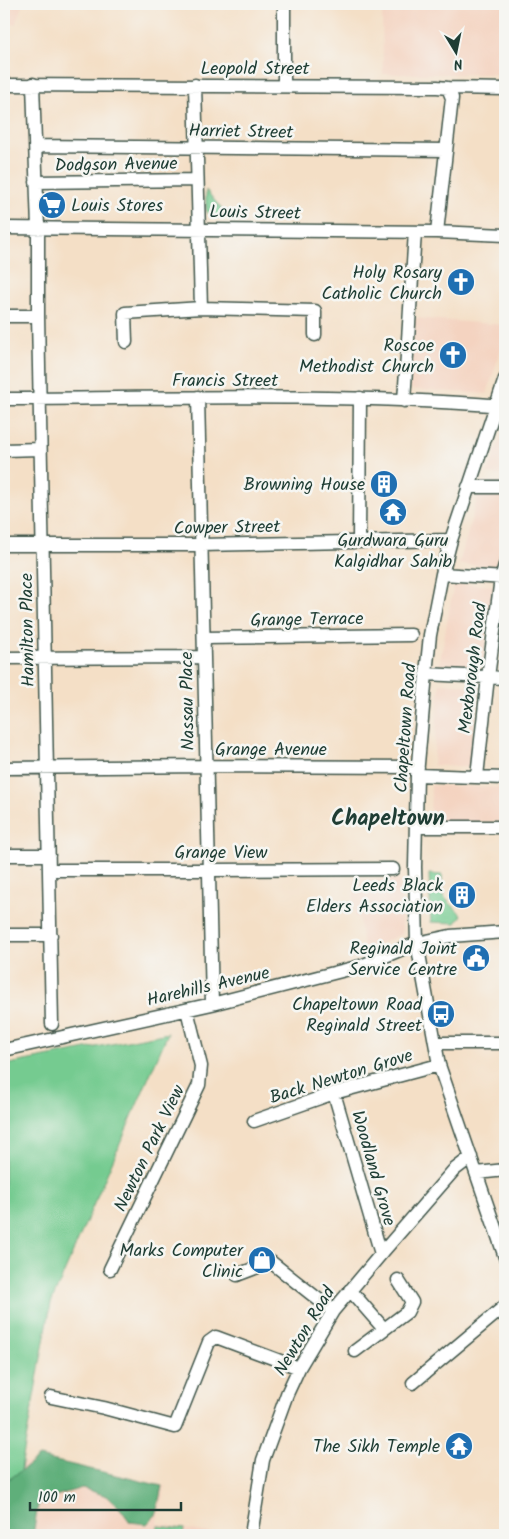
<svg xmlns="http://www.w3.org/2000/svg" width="509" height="1539" viewBox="0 0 509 1539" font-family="Kalam,sans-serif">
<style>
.built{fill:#f4d3c0}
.green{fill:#74cb90;stroke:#4a8462}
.forest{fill:#5faf7a;stroke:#3f7657}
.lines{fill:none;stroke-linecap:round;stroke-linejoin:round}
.street-casing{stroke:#3f554a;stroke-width:15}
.street{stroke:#fff;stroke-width:12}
.labels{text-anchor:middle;stroke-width:5;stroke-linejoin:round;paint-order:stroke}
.street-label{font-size:18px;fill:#1f3d34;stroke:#f6f6f2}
.poi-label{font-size:18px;fill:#1f3d34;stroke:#f6f6f2;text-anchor:end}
.district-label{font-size:22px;font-weight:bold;fill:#1f3d34;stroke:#f6f6f2}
</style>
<rect width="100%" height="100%" fill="#f6f6f2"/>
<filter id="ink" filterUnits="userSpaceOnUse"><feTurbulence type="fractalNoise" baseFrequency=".02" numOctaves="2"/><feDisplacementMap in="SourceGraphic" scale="10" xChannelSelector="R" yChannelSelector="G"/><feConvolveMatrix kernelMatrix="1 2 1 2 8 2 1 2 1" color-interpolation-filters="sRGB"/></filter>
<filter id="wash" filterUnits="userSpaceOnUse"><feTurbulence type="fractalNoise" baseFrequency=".0096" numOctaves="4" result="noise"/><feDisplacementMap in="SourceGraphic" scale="20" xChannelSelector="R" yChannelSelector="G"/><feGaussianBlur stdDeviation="1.12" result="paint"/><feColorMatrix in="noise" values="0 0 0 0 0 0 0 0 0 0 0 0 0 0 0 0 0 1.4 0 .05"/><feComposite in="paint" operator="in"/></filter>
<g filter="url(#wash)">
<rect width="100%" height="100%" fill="#f4dfc6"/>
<!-- built -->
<path class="built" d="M4,4H23L15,25L4,20Z
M382,4H505V74H383Z
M414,318L505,325V336L487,394L410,389Z
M505,427V476L487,474Z
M479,492L505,494V538L495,567L459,564Z
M454,584L494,586L483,668L439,666Z
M440,683L478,686L472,768L433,765Z
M431,785L505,788V821L430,823Z
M354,879L400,880L402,934L364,951L359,918L354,917Z
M22,1462L165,1486L157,1523L218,1535H12Z"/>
<!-- green -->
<path class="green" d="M206,190L228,217C203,218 206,214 206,190Z
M429,874L442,875L443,896L462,915L456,923L431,922Z
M168,1033L51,1303L22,1462L12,1535H4V1065Z
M158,1526L184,1529L183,1535H156Z"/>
<!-- forest -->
<path class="forest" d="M39,1457L162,1486L156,1515L147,1524L130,1522L119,1507L107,1496L82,1488L52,1497L38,1505L33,1535H4V1481L11,1478Z"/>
</g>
<g filter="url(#ink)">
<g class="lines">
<defs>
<path id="street" d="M33,84L38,228V316L52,1024
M4,85L437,87L448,88L505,89
M195,85L201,308
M284,86V4
M35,146L446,150
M36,182L197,180
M4,228L437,232L505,235
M437,232L452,98L448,88
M4,316H38
M126,342L125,313L201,308L315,311V335
M505,379L451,540L442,574L430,635L426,674L417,775L415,867L417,943L439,1065L505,1257
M198,397L212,1004
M4,399C170,398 337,393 503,406
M404,401L415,232
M4,450L40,449
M468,487H505
M359,542L360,398
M4,545H201L451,540
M442,574L505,578
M204,638L411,635
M4,658L204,657
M426,674L505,678
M4,768L206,766L418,767
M417,775L505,778
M477,776L488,677L501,578L505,565
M416,827H505
M4,855H49
M49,870H209L393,869
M4,935H51
M435,1043H505
M4,1050L212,1004L361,966L417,943L450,936L505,932
M334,1093L381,1254
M254,1121L334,1093L439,1065
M477,1173L505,1170
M110,1269L199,1085L201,1066L187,1010
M237,1275L271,1262L333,1311
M350,1290L384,1329
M355,1351L407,1312L412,1302L398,1280
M413,1383L505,1306
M51,1397L104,1408L175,1427L209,1342L216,1337L299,1368
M251,1535L263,1460L287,1394L299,1368L333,1311L381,1254L454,1170L471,1157"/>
</defs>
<!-- street casing -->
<use href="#street" class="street-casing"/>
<!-- street -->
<use href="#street" class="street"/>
</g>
</g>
<!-- icons -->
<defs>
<symbol id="supermarket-disc" viewBox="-11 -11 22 22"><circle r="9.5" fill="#1f6fb2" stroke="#f6f6f2"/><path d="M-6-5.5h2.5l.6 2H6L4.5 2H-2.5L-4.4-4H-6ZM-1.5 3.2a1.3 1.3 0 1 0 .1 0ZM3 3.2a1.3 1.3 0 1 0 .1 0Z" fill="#fff"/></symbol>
<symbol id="church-disc" viewBox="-11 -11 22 22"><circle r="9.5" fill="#1f6fb2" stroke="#f6f6f2"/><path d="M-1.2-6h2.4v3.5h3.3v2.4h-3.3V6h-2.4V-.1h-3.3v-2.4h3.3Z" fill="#fff"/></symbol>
<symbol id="building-disc" viewBox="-11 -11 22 22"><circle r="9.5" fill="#1f6fb2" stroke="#f6f6f2"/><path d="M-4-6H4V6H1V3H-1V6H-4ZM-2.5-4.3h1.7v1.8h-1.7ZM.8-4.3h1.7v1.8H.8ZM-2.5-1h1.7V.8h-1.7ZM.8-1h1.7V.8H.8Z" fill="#fff"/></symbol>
<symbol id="temple-disc" viewBox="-11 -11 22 22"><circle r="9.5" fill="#1f6fb2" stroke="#f6f6f2"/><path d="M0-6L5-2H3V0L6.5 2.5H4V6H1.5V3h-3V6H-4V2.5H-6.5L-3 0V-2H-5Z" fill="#fff"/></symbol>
<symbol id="civic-disc" viewBox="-11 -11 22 22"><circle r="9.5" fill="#1f6fb2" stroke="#f6f6f2"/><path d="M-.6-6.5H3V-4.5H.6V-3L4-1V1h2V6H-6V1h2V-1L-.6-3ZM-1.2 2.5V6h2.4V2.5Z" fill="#fff"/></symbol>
<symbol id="bus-disc" viewBox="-11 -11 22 22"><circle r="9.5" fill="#1f6fb2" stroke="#f6f6f2"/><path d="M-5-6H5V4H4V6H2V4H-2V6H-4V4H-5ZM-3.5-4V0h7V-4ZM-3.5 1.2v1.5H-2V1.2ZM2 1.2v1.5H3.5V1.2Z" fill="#fff"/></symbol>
<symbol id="shop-disc" viewBox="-11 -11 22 22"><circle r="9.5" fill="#1f6fb2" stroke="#f6f6f2"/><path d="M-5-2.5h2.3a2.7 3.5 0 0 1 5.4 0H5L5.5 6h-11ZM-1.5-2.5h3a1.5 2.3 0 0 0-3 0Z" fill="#fff"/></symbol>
</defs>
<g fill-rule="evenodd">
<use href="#supermarket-disc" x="36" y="189" width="32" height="32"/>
<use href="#church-disc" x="445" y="266" width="32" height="32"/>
<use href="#church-disc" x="437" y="339" width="32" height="32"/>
<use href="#building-disc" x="368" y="468" width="32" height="32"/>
<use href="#temple-disc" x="377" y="496" width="32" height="32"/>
<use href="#building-disc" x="446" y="879" width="32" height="32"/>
<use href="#civic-disc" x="460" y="942" width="32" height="32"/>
<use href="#bus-disc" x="425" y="998" width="32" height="32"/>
<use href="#shop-disc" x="246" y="1244" width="32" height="32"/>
<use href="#temple-disc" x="443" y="1430" width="32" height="32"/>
</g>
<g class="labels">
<!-- street labels -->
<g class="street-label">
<text x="255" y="74">Leopold Street</text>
<text transform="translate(241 131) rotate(1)" y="6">Harriet Street</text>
<text transform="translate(116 164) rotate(-1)" y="6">Dodgson Avenue</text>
<text transform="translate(255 212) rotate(1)" y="6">Louis Street</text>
<text x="225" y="386">Francis Street</text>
<text transform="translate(227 527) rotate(-1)" y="6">Cowper Street</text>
<text transform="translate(307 619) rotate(-1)" y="6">Grange Terrace</text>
<text transform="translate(27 630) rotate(-91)" y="6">Hamilton Place</text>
<text transform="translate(472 668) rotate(-83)" y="6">Mexborough Road</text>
<text transform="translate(187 701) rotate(-91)" y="6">Nassau Place</text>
<text transform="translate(405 728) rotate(-86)" y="6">Chapeltown Road</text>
<text x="271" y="755">Grange Avenue</text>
<text x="221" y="858">Grange View</text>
<text transform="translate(208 986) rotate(-13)" y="6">Harehills Avenue</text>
<text transform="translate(341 1076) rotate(-17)" y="6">Back Newton Grove</text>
<text transform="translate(149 1148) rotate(-64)" y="6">Newton Park View</text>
<text transform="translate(374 1168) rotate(74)" y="6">Woodland Grove</text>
<text transform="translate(304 1331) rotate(-59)" y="6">Newton Road</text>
</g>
<!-- poi labels -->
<g class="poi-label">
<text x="71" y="211" text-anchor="start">Louis Stores</text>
<text x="442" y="278">Holy Rosary<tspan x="442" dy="21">Catholic Church</tspan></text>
<text x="434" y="351">Roscoe<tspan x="434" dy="21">Methodist Church</tspan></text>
<text x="365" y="490">Browning House</text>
<text x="393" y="546" text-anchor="middle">Gurdwara Guru<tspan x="393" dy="21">Kalgidhar Sahib</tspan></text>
<text x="443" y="891">Leeds Black<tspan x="443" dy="21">Elders Association</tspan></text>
<text x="457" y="954">Reginald Joint<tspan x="457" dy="21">Service Centre</tspan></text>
<text x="422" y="1010">Chapeltown Road<tspan x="422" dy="21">Reginald Street</tspan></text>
<text x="243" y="1256">Marks Computer<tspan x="243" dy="21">Clinic</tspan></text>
<text x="440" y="1452">The Sikh Temple</text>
</g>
<!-- district labels -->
<g class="district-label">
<text x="388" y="825">Chapeltown</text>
</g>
</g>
<!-- margin -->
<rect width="509" height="1539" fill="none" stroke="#f6f6f2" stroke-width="20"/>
<!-- north arrow -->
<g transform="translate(456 52) rotate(170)" stroke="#f6f6f2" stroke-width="4" paint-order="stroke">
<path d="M0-4L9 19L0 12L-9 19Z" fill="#1f3d34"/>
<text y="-8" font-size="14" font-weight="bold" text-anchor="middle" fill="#1f3d34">N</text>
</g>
<!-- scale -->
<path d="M30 1502v8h151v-8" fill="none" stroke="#1f3d34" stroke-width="2.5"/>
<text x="38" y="1502" font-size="15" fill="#1f3d34" stroke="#f6f6f2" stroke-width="4" paint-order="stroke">100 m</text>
</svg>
